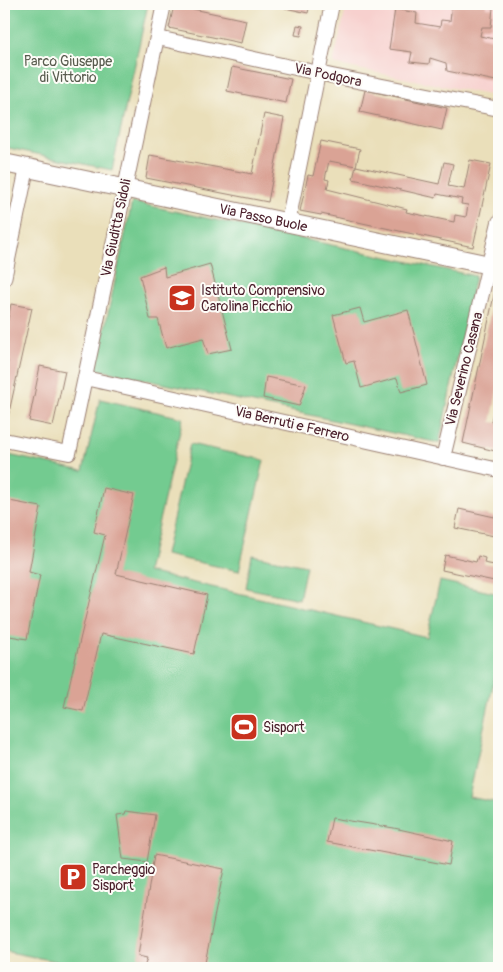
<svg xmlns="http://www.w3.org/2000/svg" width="503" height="972" font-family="Pangolin,sans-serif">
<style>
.built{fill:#f7d0ce}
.green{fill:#73cb90;stroke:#5e755e}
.building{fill:#daa395}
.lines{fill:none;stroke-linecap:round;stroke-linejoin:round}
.minor-casing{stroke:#9a7f72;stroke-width:16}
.tertiary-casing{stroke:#9a7f72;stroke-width:20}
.minor{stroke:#fff;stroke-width:14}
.tertiary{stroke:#fff;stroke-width:18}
.labels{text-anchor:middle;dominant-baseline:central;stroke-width:4;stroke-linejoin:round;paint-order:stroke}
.park-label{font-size:14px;fill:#585b4e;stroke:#fdfcf7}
.street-label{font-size:14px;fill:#4a1f2b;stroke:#fdfcf7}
.poi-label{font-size:14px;fill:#4a1f2b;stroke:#fdfcf7;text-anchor:start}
</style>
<rect width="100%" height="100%" fill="#fdfcf7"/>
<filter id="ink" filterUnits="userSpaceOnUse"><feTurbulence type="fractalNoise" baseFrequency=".02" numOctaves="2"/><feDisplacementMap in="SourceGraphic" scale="10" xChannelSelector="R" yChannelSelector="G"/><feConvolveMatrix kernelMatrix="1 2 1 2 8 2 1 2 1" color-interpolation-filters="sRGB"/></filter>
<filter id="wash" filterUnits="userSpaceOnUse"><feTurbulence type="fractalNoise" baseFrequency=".0096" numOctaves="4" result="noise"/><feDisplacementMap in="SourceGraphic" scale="20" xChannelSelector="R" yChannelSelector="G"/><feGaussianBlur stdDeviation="1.12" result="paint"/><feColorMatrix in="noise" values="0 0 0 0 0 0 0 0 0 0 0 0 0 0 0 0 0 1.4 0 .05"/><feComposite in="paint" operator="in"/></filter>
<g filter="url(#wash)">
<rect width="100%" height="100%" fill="#eadfba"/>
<path class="built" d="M347,4H499V97L333,64Z"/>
<path class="green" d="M4,4H148L112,170L4,147Z
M132,202L475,276L439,443L96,369Z
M100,399L183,418L147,572L427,637L440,581L499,594V657L469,797L499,803V968H91L4,951V454L83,471Z
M190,444L264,460L239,571L165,555Z
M252,555L306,566L299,599L246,588Z"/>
<g id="blocks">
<path class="building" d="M286,4H310L308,13L285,8Z
M452,4H486V7L493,8L491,27H482L480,36L499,40V67L496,81L447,71L446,63L430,58L429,64L410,62L412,52L389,49L395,9L417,13L416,23L440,27L441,20L450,21Z
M174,5L246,20L241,43L169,28Z
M297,25L303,26L301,36L295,35Z
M232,67L291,79L286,103L227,91Z
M365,90L447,108L442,130L360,112Z
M264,114L284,118L268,202L146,178L150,155L252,174Z
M321,141L360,149L356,166L329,161L325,179L329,180L327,189L407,209L406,212L454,222L455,215L466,217L468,205L461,204L462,199L437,194L436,198L353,179L356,166L439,184L444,162L453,164L448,186L464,189L470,160L491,164L473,247L321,214V215L300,211L308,175L313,176Z
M210,264L232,349L208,354L203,338L166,348L158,319H150L140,276L164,267L165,277Z
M498,276L499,382L491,422L499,423V452L463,443Z
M11,304L32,308L8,417L4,416V379L8,361L4,360V337Z
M360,308L364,322L408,310L427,385L401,392L397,378L361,388L354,361L346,363L333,315Z
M40,366L65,371L53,426L29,421Z
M266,377L306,385L299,406L263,398Z
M104,488L134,495L116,574L207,595L194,654L101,634L83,711L64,707L105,535L94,532Z
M4,500L41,507L29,572L40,575L27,639L4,635Z
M459,509L499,518V537L455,528Z
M445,555L476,562L478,556L485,558L484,563L499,566V582L442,570Z
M126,811L155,815L147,862L123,859L117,815L125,814Z
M332,818L394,828L453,841L449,865L327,842Z
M154,855L224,869L204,968H144L147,958L138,956Z"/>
</g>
</g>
<g filter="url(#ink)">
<use href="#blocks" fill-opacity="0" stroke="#9a7f72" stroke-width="1"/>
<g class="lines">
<defs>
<path id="minor" d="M158,38L332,76L499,109
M288,222L332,4
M4,279L27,168
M85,378L499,470
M4,440L69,453L164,4
M443,458L499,222"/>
<g id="tertiary">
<path id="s1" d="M4,163L499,267"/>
</g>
</defs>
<use href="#minor" class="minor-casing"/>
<use href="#tertiary" class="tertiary-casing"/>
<use href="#minor" class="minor"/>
<use href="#tertiary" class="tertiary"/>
</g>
</g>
<defs>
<symbol id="school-square" viewBox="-11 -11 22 22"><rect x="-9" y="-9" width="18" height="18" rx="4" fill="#c8321e" stroke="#fdfcf7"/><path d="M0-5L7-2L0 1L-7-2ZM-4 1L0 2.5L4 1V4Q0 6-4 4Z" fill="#fff"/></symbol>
<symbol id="stadium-square" viewBox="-11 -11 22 22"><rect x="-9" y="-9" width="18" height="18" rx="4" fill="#c8321e" stroke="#fdfcf7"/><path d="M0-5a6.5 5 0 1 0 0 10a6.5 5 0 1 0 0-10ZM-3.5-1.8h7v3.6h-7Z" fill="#fff"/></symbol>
<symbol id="parking-square" viewBox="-11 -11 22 22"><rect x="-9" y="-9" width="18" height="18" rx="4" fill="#c8321e" stroke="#fdfcf7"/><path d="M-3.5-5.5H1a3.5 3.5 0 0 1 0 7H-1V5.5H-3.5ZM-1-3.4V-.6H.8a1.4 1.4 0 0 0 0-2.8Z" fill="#fff"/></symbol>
</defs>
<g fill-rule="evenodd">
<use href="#school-square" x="166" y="282" width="32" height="32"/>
<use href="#stadium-square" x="228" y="711" width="32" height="32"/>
<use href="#parking-square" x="57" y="861" width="32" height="32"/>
</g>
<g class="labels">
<g class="park-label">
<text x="68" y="61">Parco Giuseppe<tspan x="68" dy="16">di Vittorio</tspan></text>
</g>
<g class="street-label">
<text transform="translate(328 75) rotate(12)">Via Podgora</text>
<text stroke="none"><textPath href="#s1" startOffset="265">Via Passo Buole</textPath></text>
<text transform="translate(116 228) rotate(-78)">Via Giuditta Sidoli</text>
<text transform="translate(464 369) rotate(-76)">Via Severino Casana</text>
<text transform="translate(292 424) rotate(13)">Via Berruti e Ferrero</text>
</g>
<g class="poi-label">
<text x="201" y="290">Istituto Comprensivo<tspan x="201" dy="16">Carolina Picchio</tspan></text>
<text x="263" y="727">Sisport</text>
<text x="92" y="869">Parcheggio<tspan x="92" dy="16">Sisport</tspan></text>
</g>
</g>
<rect width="503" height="972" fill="none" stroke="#fdfcf7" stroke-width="20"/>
</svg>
